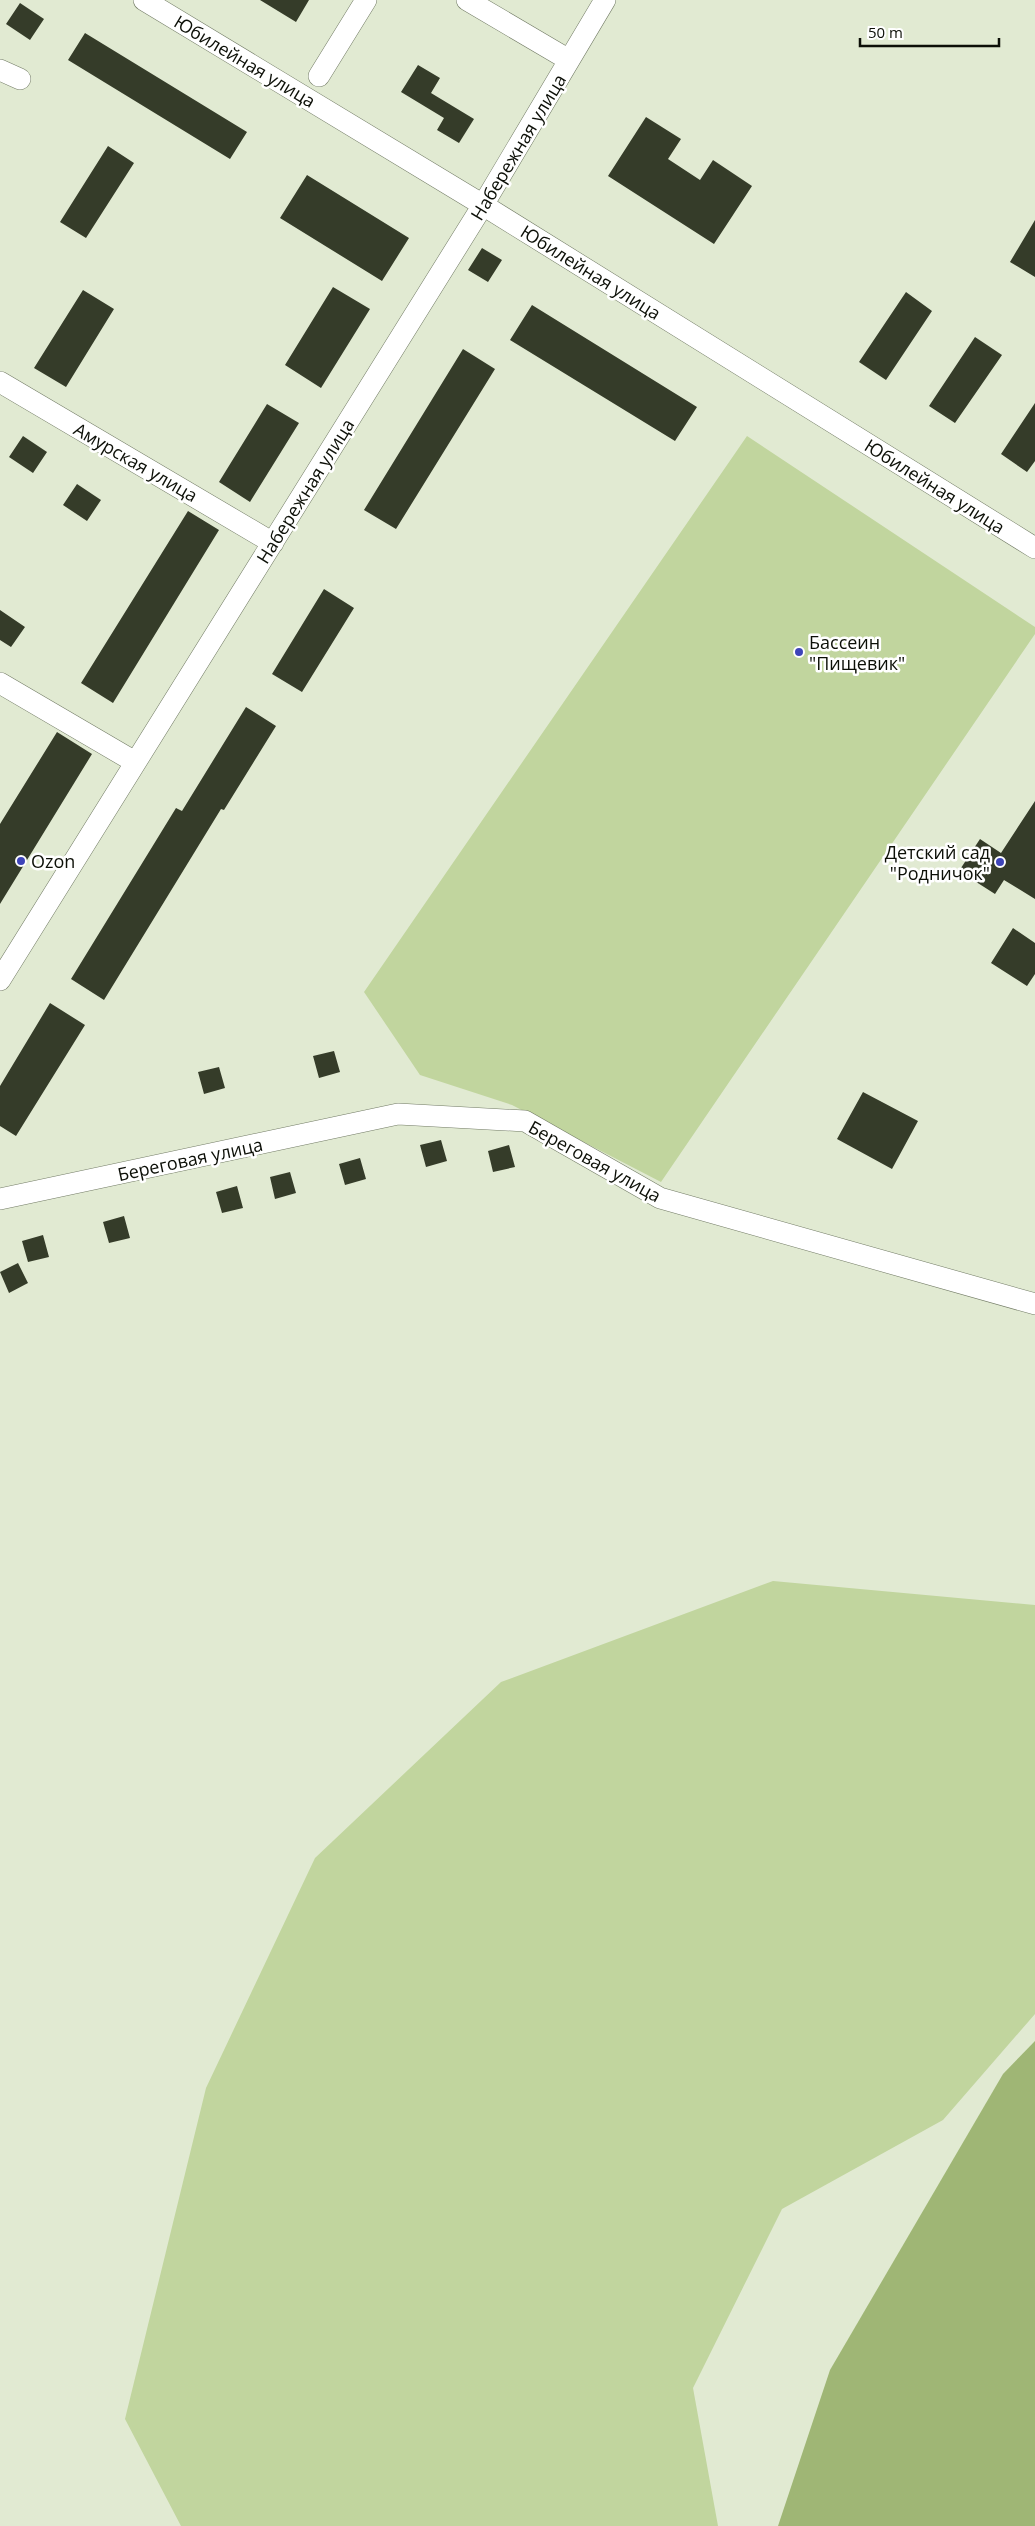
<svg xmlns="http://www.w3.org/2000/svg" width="1035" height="2526" font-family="'Open Sans',sans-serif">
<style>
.green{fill:#c1d59e}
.water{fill:#9fb675}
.building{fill:#353c29}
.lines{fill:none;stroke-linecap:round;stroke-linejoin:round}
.minor-casing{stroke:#727b65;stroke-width:22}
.minor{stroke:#fff;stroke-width:21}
.poi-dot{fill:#3e44b9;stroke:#fff;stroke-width:2}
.labels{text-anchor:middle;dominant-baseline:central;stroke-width:5;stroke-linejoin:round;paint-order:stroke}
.street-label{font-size:18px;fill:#0c0f07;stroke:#fff}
.poi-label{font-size:18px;fill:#0c0f07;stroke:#fff;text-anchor:start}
</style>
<rect width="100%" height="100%" fill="#e1ead2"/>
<path class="green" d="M747,436L1035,627V634L661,1182L512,1105L420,1075L364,992Z
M773,1581L1035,1605V2014L943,2120L782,2209L693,2388L718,2526H181L125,2419L206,2088L315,1858L501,1682Z"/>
<path class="water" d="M1035,2041V2526H778L830,2370L1003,2074Z"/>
<path class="building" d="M260,0H309L296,22Z
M20,3L44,19L30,40L6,24Z
M85,33L247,132L230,159L68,60Z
M418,65L440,78L431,93L474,119L459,143L437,130L444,118L401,92Z
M646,117L681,139L668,159L700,180L713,160L752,186L714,244L608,176Z
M108,146L134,163L86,238L60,222Z
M307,175L409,238L382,281L280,218Z
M1035,220V277L1010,262Z
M482,248L502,260L488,282L468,270Z
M333,287L370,309L321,388L285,365Z
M83,290L114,309L66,387L34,368Z
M906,292L932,311L886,380L859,362Z
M532,305L697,407L675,441L510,340Z
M975,337L1002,355L955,423L929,406Z
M463,349L495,369L396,529L364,510Z
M1035,403V461L1027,472L1001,454Z
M267,404L299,423L250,502L219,482Z
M23,436L47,452L33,473L9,457Z
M77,484L101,500L87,521L63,505Z
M188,511L219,530L113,703L81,683Z
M324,589L354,608L302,692L272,674Z
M0,610L25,627L11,647L0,640Z
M246,707L276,726L224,810L221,809L104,1000L71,979L176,808L182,811Z
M57,732L92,754L0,904V824Z
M1035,801V899L1004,880L995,894L959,871L980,839L1001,853Z
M1013,928L1035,943V974L1027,986L991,963Z
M50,1003L85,1025L16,1136L0,1126V1086Z
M334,1051L340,1072L319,1078L313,1056Z
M219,1067L225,1088L204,1094L198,1072Z
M863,1092L918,1121L892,1169L837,1139Z
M441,1140L447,1161L426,1167L420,1145Z
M509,1145L515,1167L493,1172L488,1151Z
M360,1158L366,1179L345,1185L339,1164Z
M290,1172L296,1193L275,1199L270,1177Z
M237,1186L243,1208L222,1213L216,1192Z
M124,1216L130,1238L109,1243L103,1222Z
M43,1235L49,1257L28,1262L22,1241Z
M18,1263L28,1283L9,1293L0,1272Z"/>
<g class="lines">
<defs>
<path id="minor" d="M144,0L483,205L1035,548
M467,0L569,60
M0,70L20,79
M319,76L366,0
M0,382L273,543
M0,683L135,762
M0,980L483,205L605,0
M0,1199L398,1114L525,1121L660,1198L1035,1304"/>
</defs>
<use href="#minor" class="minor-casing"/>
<use href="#minor" class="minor"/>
</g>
<g class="poi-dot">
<circle cx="799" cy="652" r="5"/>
<circle cx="21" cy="861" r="5"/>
<circle cx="1000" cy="862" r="5"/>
</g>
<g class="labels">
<g class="street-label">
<text transform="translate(245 61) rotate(31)">Юбилейная улица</text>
<text transform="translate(518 147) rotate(-59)">Набережная улица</text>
<text transform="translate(591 272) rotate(32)">Юбилейная улица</text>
<text transform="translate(136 462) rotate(30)">Амурская улица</text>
<text transform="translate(935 486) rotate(32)">Юбилейная улица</text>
<text transform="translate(305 491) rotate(-58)">Набережная улица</text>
<text transform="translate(190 1159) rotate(-12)">Береговая улица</text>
<text transform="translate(595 1161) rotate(29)">Береговая улица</text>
</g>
<g class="poi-label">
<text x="809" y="642">Бассеин<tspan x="809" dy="21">"Пищевик"</tspan></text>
<text x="990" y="852" text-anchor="end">Детский сад<tspan x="990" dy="21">"Родничок"</tspan></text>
<text x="31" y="861">Ozon</text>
</g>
</g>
<path d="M860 38v8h139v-8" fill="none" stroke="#0c0f07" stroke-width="2.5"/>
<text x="868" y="38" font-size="15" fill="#0c0f07" stroke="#ffffff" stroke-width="4" paint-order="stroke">50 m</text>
</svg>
